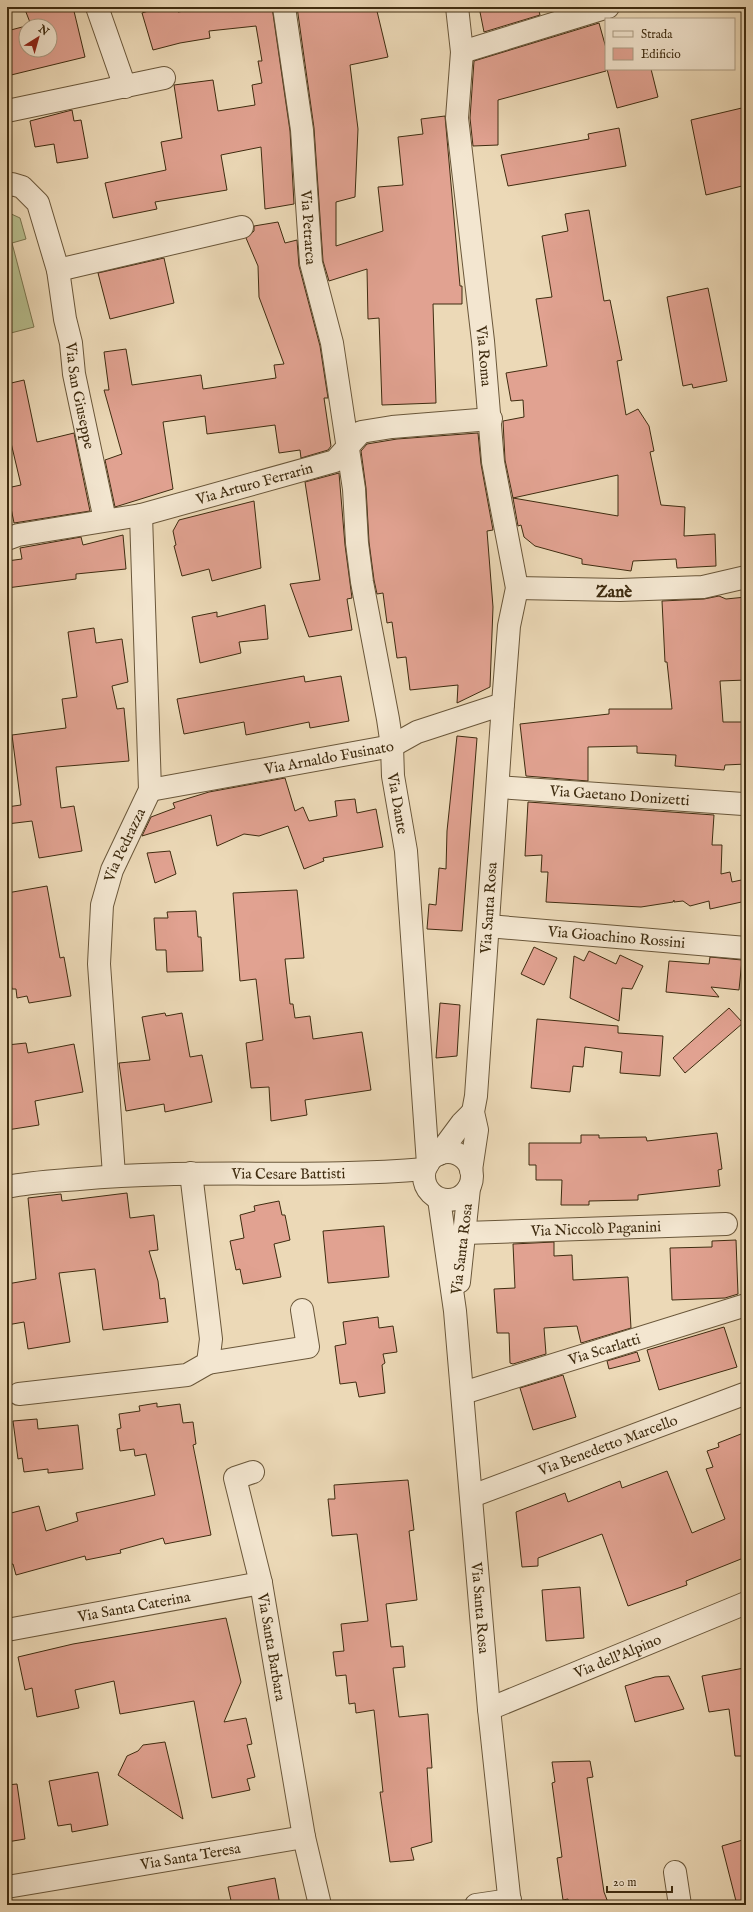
<svg xmlns="http://www.w3.org/2000/svg" width="753" height="1912" font-family="'IM FELL English',serif">
<style>
.green{fill:#b7bf8f;stroke:#7b7650}
.building{fill:#e1a291;stroke:#3f2c10}
.lines{fill:none;stroke-linecap:round;stroke-linejoin:round}
.minor-casing{stroke:#6a573a;stroke-width:24}
.tertiary-casing{stroke:#6a573a;stroke-width:24}
.minor{stroke:#f3e6d0;stroke-width:22}
.tertiary{stroke:#f3e6d0;stroke-width:22}
.labels{text-anchor:middle;dominant-baseline:central;stroke-width:4;stroke-linejoin:round;paint-order:stroke}
.street-label{font-size:15px;fill:#3f2c10;stroke:#f3e6d0}
.quarter-label{font-size:17px;font-weight:bold;fill:#3f2c10;stroke:#f3e6d0}
</style>
<rect width="100%" height="100%" fill="#ecd9b7"/>
<filter id="stains"><feTurbulence type="fractalNoise" baseFrequency=".005" numOctaves="4"/><feColorMatrix values="0 0 0 0 .2 0 0 0 0 .09 0 0 0 0 .02 0 0 0 .5 -.17"/></filter>
<radialGradient id="worn" r=".72"><stop offset=".6" stop-color="#630" stop-opacity="0"/><stop offset="1" stop-color="#630" stop-opacity=".3"/></radialGradient>
<path class="green" d="M7,212L20,218L26,239L12,243L34,327L7,334Z"/>
<path class="building" d="M24,7H73L85,57L11,75L7,58V31L26,26V50H50V26H27L31,25Z
M161,7H176L178,12L208,7H272L290,131L294,204L265,209L261,147L221,155L227,190L155,202L157,209L113,218L105,183L166,170L161,142L182,138L174,85L213,80L218,111L255,105L252,85L262,83L258,61H262L256,26L209,31L210,38L180,43L153,50L142,13Z
M297,7H376L388,57L350,65L358,129L355,197L336,202V246L383,231L378,187L403,185L398,137L423,134L421,119L445,116L460,286H462V304H433L436,403L382,405L379,318L368,319L367,269L329,281L323,261L314,128Z
M479,7H538L540,15L484,32Z
M599,23L606,48V71L498,100V145L473,146L470,118L474,61Z
M607,69H651L658,97L617,108Z
M746,107V185L706,195L691,120Z
M72,110L74,121L81,120L88,158L57,163L54,144L35,147L30,121Z
M619,128L626,166L508,186L501,155L589,139L588,134Z
M589,210L604,301L610,300L622,360L617,361L626,415L638,409L649,426L654,451L650,452L661,505L685,507L684,536L715,534L716,566L677,568L676,559L633,561L631,571L582,564V559L535,546L524,537L521,525L518,526L513,498L618,516V475L513,498L505,460L503,421L524,417L523,400L511,401L506,373L547,366L536,299L552,297L542,236L568,231L565,214Z
M278,222L285,243L297,240L299,266L320,346L328,398H324L331,446L328,450L301,458L300,450L279,453L275,425L207,434L205,416L163,422L173,489L115,507L105,460L122,454L104,390H109L104,352L126,349L132,385L201,375L203,389L276,378L274,365L284,364L259,297L258,266L246,238L254,231V226Z
M164,258L174,303L110,319L98,273Z
M708,288L727,381L693,388L692,384L683,386L667,297Z
M24,380L37,442L74,433L90,511L14,523L7,488L21,485L7,426V384Z
M478,433L481,464L493,530L487,531L493,607L490,687L457,703L458,685L410,690L406,657L397,658L392,622L387,623L383,593L377,594L374,580L369,542L366,488L361,451L367,444L397,439Z
M339,473L345,545L352,598L347,599L352,630L309,637L290,584L320,580L305,482Z
M254,501L261,568L212,581L209,569L182,576L174,546L176,545L173,531L179,520Z
M123,535L126,569L76,574V579L7,588V561L22,559L20,548L81,537L83,545Z
M719,596L726,599L746,597V680L720,681L723,722H746V764L725,765L724,770L675,766L676,755L637,753V746L588,747V781L526,776L520,724L609,714V709H672L667,662H665L662,601L704,599Z
M265,605L268,639L239,642L241,653L200,663L192,617L217,612V617Z
M94,628L96,643L122,639L128,682L112,686L117,709L124,708L129,761L56,767L61,808L74,806L82,851L39,858L32,821L7,824V807L21,805L12,735L66,728L62,699L77,697L68,632Z
M304,676L305,682L341,676L349,721L310,728L309,722L246,735L244,722L184,734L177,699Z
M457,736L477,738L462,931L427,929L429,904L436,905L439,868L446,869L447,831Z
M285,778L295,811L303,807L309,821L337,816L335,801L355,799L357,813L376,809L383,847L323,858L324,861L304,869L288,826L259,836L244,834L217,846L211,815L142,836L151,817L175,808L173,803L209,792Z
M528,802L714,815L712,845H722L721,874L730,872L732,882L746,879V901L710,909L709,901L690,906L683,901L674,902V900L673,902L641,907L546,902L548,872H541L542,855L525,856Z
M170,851L176,874L155,883L147,853Z
M47,886L60,958L64,957L71,996L29,1003L27,996L17,998L16,989H12L7,960V893Z
M297,890L304,958L285,959L290,1004H293L295,1018L310,1016L313,1039L362,1032L371,1090L305,1100L307,1115L271,1121L269,1087L251,1088L246,1043L263,1040L256,979L240,981L233,893Z
M196,911L198,937H201L203,971L167,972L166,950H156L154,918H168L167,912Z
M534,947L557,958L544,985L521,974Z
M589,951L616,964L620,955L643,966L632,989L622,988L619,1021L570,998L574,956L584,961Z
M710,957L742,960L739,990L711,987L719,997L666,992L669,961L709,964Z
M440,1003L460,1005L457,1056L436,1058Z
M729,1008L743,1023L685,1073L673,1058Z
M165,1013L166,1016L182,1013L190,1057L202,1055L212,1102L165,1112L164,1104L126,1111L119,1063L150,1060L142,1017Z
M537,1019L618,1026V1033L663,1036L660,1076L620,1073L622,1052L585,1047L583,1067L573,1066L570,1092L531,1088Z
M26,1043L28,1053L74,1044L83,1092L35,1101L39,1125L7,1130V1045Z
M717,1133L722,1169L718,1170L720,1186L638,1195V1200L589,1201V1205H561L562,1180H536V1165H529V1143H581V1135H599V1138L646,1137L647,1141Z
M127,1193L130,1218L154,1215L158,1250L149,1251L158,1281L160,1299L165,1298L168,1322L103,1330L95,1269L59,1273L70,1342L28,1349L24,1322L7,1325V1284L36,1279L28,1198L61,1194L62,1201Z
M279,1201L282,1215H285L290,1240L274,1244L281,1277L243,1284L240,1269L236,1270L230,1241L244,1238L240,1215L255,1211L254,1206Z
M384,1226L389,1277L328,1283L323,1231Z
M736,1240L738,1294L725,1298L672,1300L670,1248L712,1247V1241Z
M554,1242V1256L572,1255L573,1280L628,1277L631,1328L581,1343L577,1326L544,1328L546,1354L513,1364L510,1363L509,1333H497L494,1289L515,1288L513,1244Z
M378,1317L379,1328L393,1326L397,1352L383,1354L385,1363L382,1365L385,1393L359,1397L356,1382L340,1384L335,1346L346,1344L343,1322Z
M724,1327L737,1367L659,1390L647,1350Z
M637,1352L640,1361L609,1369L607,1361Z
M563,1375L576,1417L533,1430L520,1388Z
M157,1403V1407L180,1404L183,1423L193,1422L196,1444L193,1445L211,1535L165,1544L163,1538L120,1550L121,1553L86,1560L85,1556L16,1575L13,1564L7,1565V1514L39,1506L46,1531L78,1521L76,1513L155,1495L146,1454L135,1456L134,1449L120,1451L117,1429L121,1428L119,1414L140,1411L139,1406Z
M37,1419L38,1429L78,1425L83,1469L48,1473V1469L24,1472L22,1458L18,1459L13,1421Z
M746,1432V1557L686,1581L687,1585L628,1606L602,1534L538,1558V1566L522,1567L516,1512L565,1493L568,1502L620,1481L622,1488L667,1471L692,1533L725,1519L706,1469L713,1467L707,1451L719,1447L718,1443Z
M408,1480L414,1530L409,1531L417,1600L386,1604L391,1647L403,1646L405,1667L393,1668L399,1717L428,1714L432,1768H427L432,1842L411,1848L414,1860L390,1862L380,1792H383L374,1710L356,1713L355,1703L349,1704L346,1675L336,1676L333,1652L344,1651L341,1624L368,1621L357,1534L332,1536L328,1499H335L334,1485Z
M580,1587L584,1638L546,1641L542,1590Z
M226,1618L241,1682L224,1722L246,1718L252,1744L247,1745L255,1777L247,1779L250,1790L212,1798L194,1701L120,1714L114,1681L75,1690L79,1708L37,1717L32,1688L25,1690L18,1657L73,1644Z
M744,1668L746,1678V1756H735L729,1709L709,1712L702,1676Z
M669,1676L684,1709L635,1722L625,1686L655,1677Z
M165,1742L179,1801L183,1819L118,1775L127,1756L138,1751L143,1745Z
M590,1761L593,1777L587,1778L604,1892L609,1905H569L568,1899L563,1900L557,1858L562,1857L552,1783L555,1782L552,1762Z
M98,1772L108,1825L72,1832L71,1824L58,1826L49,1781Z
M17,1784L25,1839L7,1842V1785Z
M746,1839V1905H737L722,1846Z
M275,1878L280,1905H232L228,1887Z"/>
<g class="lines">
<defs>
<g id="minor">
<path d="M97,7L125,87"/>
<path id="s1" d="M284,7L302,130L311,263L332,343L354,489L357,543L362,582L388,719L392,746L393,776L406,851L428,1164"/>
<path id="s2" d="M457,7L462,52L457,118L483,341L493,462L517,588L509,626L503,704L476,1096L473,1112L477,1130L471,1170"/>
<path d="M462,52L608,7"/>
<path d="M7,111L164,78"/>
<path id="s3" d="M7,186L12,184L22,187L38,203L58,270L65,319L71,343L74,374L105,520"/>
<path d="M58,270L242,227"/>
<path id="s4" d="M7,539L18,535L141,515L335,461L361,432L392,427L491,419"/>
<path d="M517,588L620,590L703,587L746,577"/>
<path id="s5" d="M498,787L743,804"/>
<path id="s6" d="M150,790L392,746L417,732L503,704"/>
<path id="s7" d="M488,926L746,948"/>
<path d="M439,1154L462,1123L473,1112"/>
<path id="s8" d="M114,1175L99,964L102,905L112,870L150,790L141,515"/>
<path id="s9" d="M465,1233L726,1224"/>
<path d="M208,1363L308,1347L302,1310"/>
<path id="s10" d="M463,1393L746,1305"/>
<path d="M19,1394L187,1375L208,1363L211,1339L191,1173"/>
<path id="s11" d="M253,1472L235,1478L261,1583L304,1837L320,1905"/>
<path id="s12" d="M472,1496L744,1394"/>
<path id="s13" d="M7,1630L261,1583"/>
<path id="s14" d="M489,1709L746,1603"/>
<path d="M675,1872L680,1905"/>
<path id="s15" d="M7,1887L304,1837"/>
<path d="M476,1905L510,1900"/>
</g>
<g id="tertiary">
<circle cx="448" cy="1176" r="24"/>
<path id="s16" d="M7,1187C31,1182 55,1181 79,1179C194,1168 310,1179 425,1169"/>
<path id="s17" d="M439,1199L455,1311L489,1709L510,1905"/>
<path d="M459,1282L469,1188"/>
</g>
</defs>
<use href="#minor" class="minor-casing"/>
<use href="#tertiary" class="tertiary-casing"/>
<use href="#minor" class="minor"/>
<use href="#tertiary" class="tertiary"/>
</g>
<g class="labels">
<g class="street-label">
<text stroke="none"><textPath href="#s1" startOffset="222">Via Petrarca</textPath></text>
<text stroke="none"><textPath href="#s2" startOffset="351">Via Roma</textPath></text>
<text stroke="none"><textPath href="#s3" startOffset="236">Via San Giuseppe</textPath></text>
<text stroke="none"><textPath href="#s4" startOffset="254">Via Arturo Ferrarin</textPath></text>
<text stroke="none"><textPath href="#s6" startOffset="182">Via Arnaldo Fusinato</textPath></text>
<text stroke="none"><textPath href="#s5" startOffset="122">Via Gaetano Donizetti</textPath></text>
<text stroke="none"><textPath href="#s1" startOffset="806">Via Dante</textPath></text>
<text stroke="none"><textPath href="#s8" startOffset="335">Via Pedrazza</textPath></text>
<text transform="translate(489 908) rotate(-86)">Via Santa Rosa</text>
<text stroke="none"><textPath href="#s7" startOffset="129">Via Gioachino Rossini</textPath></text>
<text stroke="none"><textPath href="#s16" startOffset="282">Via Cesare Battisti</textPath></text>
<text stroke="none"><textPath href="#s9" startOffset="131">Via Niccolò Paganini</textPath></text>
<text transform="translate(462 1249) rotate(-83)">Via Santa Rosa</text>
<text stroke="none"><textPath href="#s10" startOffset="148">Via Scarlatti</textPath></text>
<text stroke="none"><textPath href="#s12" startOffset="145">Via Benedetto Marcello</textPath></text>
<text stroke="none"><textPath href="#s13" startOffset="129">Via Santa Caterina</textPath></text>
<text stroke="none"><textPath href="#s17" startOffset="411">Via Santa Rosa</textPath></text>
<text stroke="none"><textPath href="#s11" startOffset="192">Via Santa Barbara</textPath></text>
<text stroke="none"><textPath href="#s14" startOffset="139">Via dell'Alpino</textPath></text>
<text stroke="none"><textPath href="#s15" startOffset="186">Via Santa Teresa</textPath></text>
</g>
<g class="quarter-label">
<text x="614" y="592">Zanè</text>
</g>
</g>
<rect width="753" height="1912" fill="none" stroke="#ecd9b7" stroke-width="24"/>
<rect x="8" y="8" width="737" height="1896" fill="none" stroke="#3f2c10" stroke-width="2"/>
<rect x="12" y="12" width="729" height="1888" fill="none" stroke="#3f2c10"/>
<rect x="605" y="18" width="130" height="52" fill="#f3e6d0" stroke="#ab9c83"/>
<rect x="613" y="31" width="20" height="6" fill="#f3e6d0" stroke="#ab9c83"/>
<text x="641" y="38" font-size="12" fill="#3f2c10">Strada</text>
<rect x="613" y="48" width="20" height="12" fill="#e1a291" stroke="#ab9c83"/>
<text x="641" y="58" font-size="12" fill="#3f2c10">Edificio</text>
<g transform="translate(38 38) rotate(37)"><circle r="19" fill="#f3e6d0" stroke="#ab9c83"/>
<path d="M0-3L7 15L0 10L-7 15Z" fill="#8f2418"/>
<text y="-6" font-size="11" font-weight="bold" text-anchor="middle" fill="#3f2c10">N</text>
</g>
<path d="M607 1886v6h65v-6" fill="none" stroke="#3f2c10" stroke-width="2"/>
<text x="613" y="1886" font-size="12" fill="#3f2c10" stroke="#f3e6d0" stroke-width="3" paint-order="stroke">20 m</text>
<rect width="100%" height="100%" filter="url(#stains)"/>
<rect width="100%" height="100%" fill="url(#worn)"/>
</svg>
